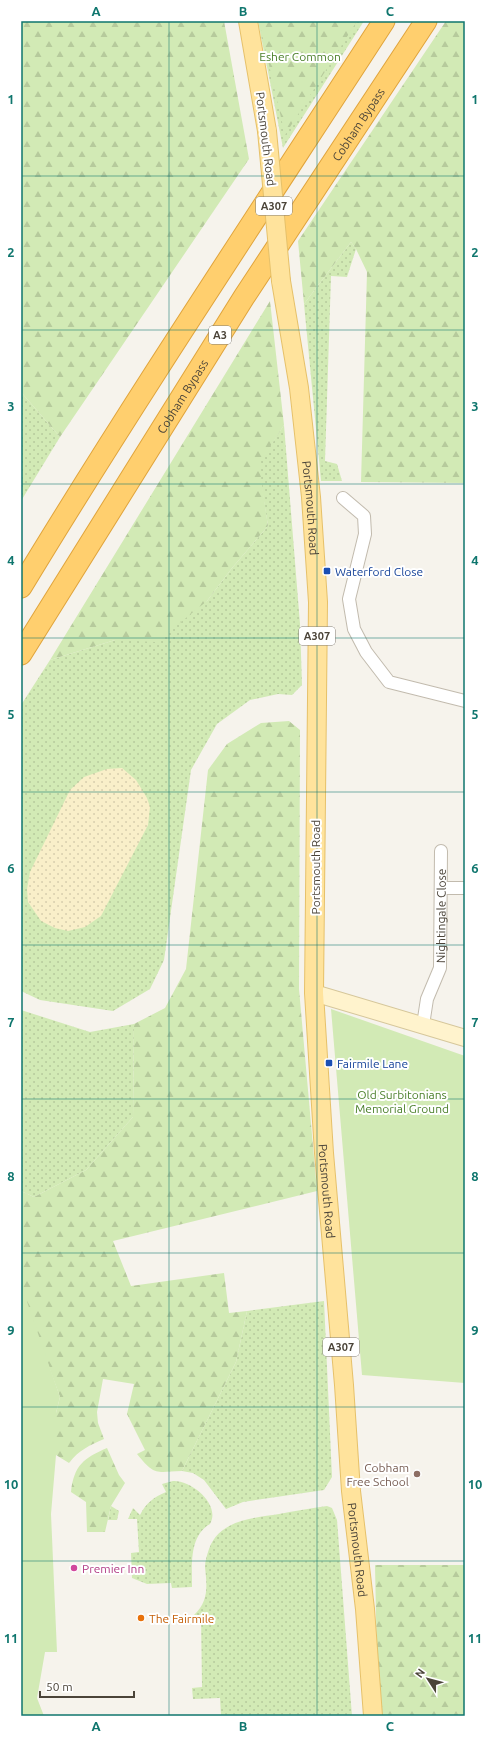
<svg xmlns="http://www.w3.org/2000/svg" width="486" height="1737" font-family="Ubuntu,sans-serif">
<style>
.grass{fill:url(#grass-dots)}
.forest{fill:url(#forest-firs)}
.sand{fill:url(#sand-dots)}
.park{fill:#d2eab5}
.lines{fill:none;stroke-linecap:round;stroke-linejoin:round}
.street-casing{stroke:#c2bbae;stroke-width:14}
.secondary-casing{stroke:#d6c79b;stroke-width:18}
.primary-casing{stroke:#e6c16a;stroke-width:20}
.highway-casing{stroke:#e0a43c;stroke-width:23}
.street{stroke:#fff;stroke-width:12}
.secondary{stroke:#fff3cd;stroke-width:16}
.primary{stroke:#ffe39c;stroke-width:18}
.highway{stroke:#ffcf6e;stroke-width:21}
.primary-bridge-casing{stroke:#e6c16a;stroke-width:20;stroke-linecap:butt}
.primary-bridge{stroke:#ffe39c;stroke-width:18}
.grid{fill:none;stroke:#0f766e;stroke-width:1;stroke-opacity:0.55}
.transit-dot{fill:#1a4fb4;stroke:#fff;stroke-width:1.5}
.education-dot{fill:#8d6e63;stroke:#fff;stroke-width:1.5}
.hotel-dot{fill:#d1479c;stroke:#fff;stroke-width:1.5}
.food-dot{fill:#e8710a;stroke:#fff;stroke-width:1.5}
.labels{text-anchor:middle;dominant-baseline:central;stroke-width:4;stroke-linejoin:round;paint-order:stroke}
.shield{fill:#fff;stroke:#817c74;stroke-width:1}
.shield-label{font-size:11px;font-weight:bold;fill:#4b4439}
.park-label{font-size:12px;fill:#4a7f2a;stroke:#fff}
.street-label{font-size:12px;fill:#4b4439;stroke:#fff}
.transit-label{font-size:12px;fill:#164399;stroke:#fff;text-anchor:start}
.education-label{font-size:12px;fill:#785e54;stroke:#fff;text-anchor:end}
.hotel-label{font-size:12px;fill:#b23c85;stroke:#fff;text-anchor:start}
.food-label{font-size:12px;fill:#c56008;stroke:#fff;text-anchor:start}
.neatline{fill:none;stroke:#0f766e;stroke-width:1.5}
.grid-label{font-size:13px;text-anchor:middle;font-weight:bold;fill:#0f766e}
</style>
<defs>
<pattern id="grass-dots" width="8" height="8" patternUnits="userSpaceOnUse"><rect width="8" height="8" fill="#d2eab5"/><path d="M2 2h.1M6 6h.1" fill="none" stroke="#b6ca9c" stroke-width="1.8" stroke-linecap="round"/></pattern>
<pattern id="forest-firs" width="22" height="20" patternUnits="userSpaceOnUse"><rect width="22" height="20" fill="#d2eab5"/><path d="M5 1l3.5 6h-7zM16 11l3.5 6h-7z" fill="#b6ca9c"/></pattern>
<pattern id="sand-dots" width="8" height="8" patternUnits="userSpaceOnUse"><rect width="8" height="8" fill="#f9efc9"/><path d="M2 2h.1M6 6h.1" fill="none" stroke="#d7cead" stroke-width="1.8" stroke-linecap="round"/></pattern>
</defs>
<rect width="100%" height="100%" fill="#f6f3ec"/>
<path class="grass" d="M258,21H364L283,148Z
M351,242L356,249L347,277L331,276L325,461L337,464L342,481H321L304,304Z
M21,392L60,437L21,501Z
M284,425L300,624L302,685L292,695L278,694L250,700L217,724L191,770L164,960L150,989L113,1011L40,1000L21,991V705L50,660L115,640L207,601L232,568L268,526L258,464Z
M21,1010L90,1032L134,1024L133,1117L86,1170L34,1197L21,1191Z
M324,1301L332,1477L324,1490L243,1502L226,1509L204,1480L193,1473L182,1471L236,1362L247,1311Z
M173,1481C192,1480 221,1505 210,1524C189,1536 192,1565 192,1587L172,1588L171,1583L147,1584L132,1578L131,1553L139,1552L137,1519H128L133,1508L140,1515C146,1503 154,1497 166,1492L162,1484Z
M111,1506L119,1511L117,1520H108Z
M327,1506L332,1508L337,1520L352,1716H221L220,1698L193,1699L192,1688L202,1687L201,1615H194C209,1601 207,1586 205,1567C205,1561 207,1555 209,1549C219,1520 253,1518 279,1514C295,1511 311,1508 327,1506Z"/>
<path class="forest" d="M21,21H224L249,159L60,437L21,392Z
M259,21H357L285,135Z
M446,21H465V483L361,482L367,272L356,249L351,242L304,304L298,241Z
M270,301L284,425L259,464L268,526L232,568L207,601L156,642L115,640L50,660Z
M289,721L300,730L299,989L317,1191L113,1241L131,1286L224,1273L229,1313L247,1311L236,1362L182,1471C155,1472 155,1476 137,1454L145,1450L127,1414L134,1384L103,1379L97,1412L98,1423L104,1439C90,1445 79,1450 69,1463L56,1455V1413L60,1397L21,1290V1191L34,1197L86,1170L133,1117L134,1024L165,1008L186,969L208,770L227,744L261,723Z
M107,1448L119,1475L125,1483L111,1506L105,1532H87L86,1502L71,1492C74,1465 84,1458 107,1448Z
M375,1565H464L465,1716H378Z"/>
<path class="sand" d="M122,768L136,780L147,798L150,807L148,825L101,916L85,927L68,931L55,928L41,921L28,902L27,889L30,872L70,790L84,777L107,769Z"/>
<path class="park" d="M331,1009L465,1056V1383L362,1375Z
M21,1290H23L60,1397L56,1413V1455L51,1514L57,1652H45L37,1698L44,1716H21Z"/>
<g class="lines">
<defs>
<g id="street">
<path d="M343,498L364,516L365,534L349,599L354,629L366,652L389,682L465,701"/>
<path d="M442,888H465"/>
<path id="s1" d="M423,1025L427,999L440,968L441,851"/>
</g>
<path id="secondary" d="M314,993L465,1038"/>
<g id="primary">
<path d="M248,21L267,131"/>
<path id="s2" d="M281,281L299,388L311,497L318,602L314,993L324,1153L344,1385L351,1491L365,1609L373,1716"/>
</g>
<g id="highway">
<path d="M21,587C137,396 262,209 384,21"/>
<path id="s3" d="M21,654L244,297L426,21"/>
</g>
</defs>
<use href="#street" class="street-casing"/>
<use href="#secondary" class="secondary-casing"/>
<use href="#primary" class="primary-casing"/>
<use href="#highway" class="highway-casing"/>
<use href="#street" class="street"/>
<use href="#secondary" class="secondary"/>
<use href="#primary" class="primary"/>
<use href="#highway" class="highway"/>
<defs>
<path id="primary-bridge" d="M267,131L281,281"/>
</defs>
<use href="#primary-bridge" class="primary-bridge-casing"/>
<use href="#primary-bridge" class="primary-bridge"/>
</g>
<path class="grid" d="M169,21V1716M317,21V1716M21,176H465M21,330H465M21,484H465M21,638H465M21,792H465M21,945H465M21,1099H465M21,1253H465M21,1407H465M21,1561H465"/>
<g class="transit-dot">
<rect x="323" y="567" width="8" height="8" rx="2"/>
<rect x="325" y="1059" width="8" height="8" rx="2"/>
</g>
<circle class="education-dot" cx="417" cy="1474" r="4"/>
<circle class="hotel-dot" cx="74" cy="1568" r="4"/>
<circle class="food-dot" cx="141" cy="1618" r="4"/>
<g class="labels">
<g class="shield">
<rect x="256" y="197" width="36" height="18" rx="3"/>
<rect x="209" y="326" width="22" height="18" rx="3"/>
<rect x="299" y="627" width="36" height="18" rx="3"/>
<rect x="323" y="1338" width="36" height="18" rx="3"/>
</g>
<g class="shield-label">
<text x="274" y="206">A307</text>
<text x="220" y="335">A3</text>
<text x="317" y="636">A307</text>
<text x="341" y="1347">A307</text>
</g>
<g class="park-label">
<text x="300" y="56">Esher Common</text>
<text x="402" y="1094">Old Surbitonians<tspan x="402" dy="14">Memorial Ground</tspan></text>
</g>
<g class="street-label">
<text stroke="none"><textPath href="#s3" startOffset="628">Cobham Bypass</textPath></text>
<text transform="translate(266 139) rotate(83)">Portsmouth Road</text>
<text stroke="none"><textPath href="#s3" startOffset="304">Cobham Bypass</textPath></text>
<text stroke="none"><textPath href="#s2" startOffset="229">Portsmouth Road</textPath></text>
<text transform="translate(315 867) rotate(-90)">Portsmouth Road</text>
<text stroke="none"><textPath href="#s1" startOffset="112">Nightingale Close</textPath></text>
<text stroke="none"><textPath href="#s2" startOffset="913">Portsmouth Road</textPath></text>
<text stroke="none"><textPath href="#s2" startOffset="1273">Portsmouth Road</textPath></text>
</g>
<g class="transit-label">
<text x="335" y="571">Waterford Close</text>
<text x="337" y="1063">Fairmile Lane</text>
</g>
<g class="education-label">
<text x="409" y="1467">Cobham<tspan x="409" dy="14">Free School</tspan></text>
</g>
<g class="hotel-label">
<text x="82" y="1568">Premier Inn</text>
</g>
<g class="food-label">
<text x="149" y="1618">The Fairmile</text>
</g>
</g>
<rect width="486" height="1737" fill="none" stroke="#ffffff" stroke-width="44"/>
<g transform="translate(428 1679) rotate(306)" stroke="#ffffff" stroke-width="3" paint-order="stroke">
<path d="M0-3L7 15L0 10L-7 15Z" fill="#4b4439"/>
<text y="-6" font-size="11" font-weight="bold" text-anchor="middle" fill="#4b4439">N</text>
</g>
<path d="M40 1691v6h94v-6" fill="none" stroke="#4b4439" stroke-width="2"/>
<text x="46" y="1691" font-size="12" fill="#4b4439" stroke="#ffffff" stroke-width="3" paint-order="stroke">50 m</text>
<rect x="22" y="22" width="442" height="1693" class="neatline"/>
<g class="grid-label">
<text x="96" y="16">A</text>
<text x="243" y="16">B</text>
<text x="390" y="16">C</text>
<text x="11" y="104">1</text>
<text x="475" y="104">1</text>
<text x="11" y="257">2</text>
<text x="475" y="257">2</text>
<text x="11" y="411">3</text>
<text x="475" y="411">3</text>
<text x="11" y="565">4</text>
<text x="475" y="565">4</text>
<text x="11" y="719">5</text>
<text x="475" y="719">5</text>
<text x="11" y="873">6</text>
<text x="475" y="873">6</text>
<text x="11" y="1027">7</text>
<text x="475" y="1027">7</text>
<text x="11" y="1181">8</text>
<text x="475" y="1181">8</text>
<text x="11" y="1335">9</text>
<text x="475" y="1335">9</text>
<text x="11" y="1489">10</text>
<text x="475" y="1489">10</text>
<text x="11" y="1643">11</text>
<text x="475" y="1643">11</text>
<text x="96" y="1731">A</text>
<text x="243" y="1731">B</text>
<text x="390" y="1731">C</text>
</g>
</svg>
